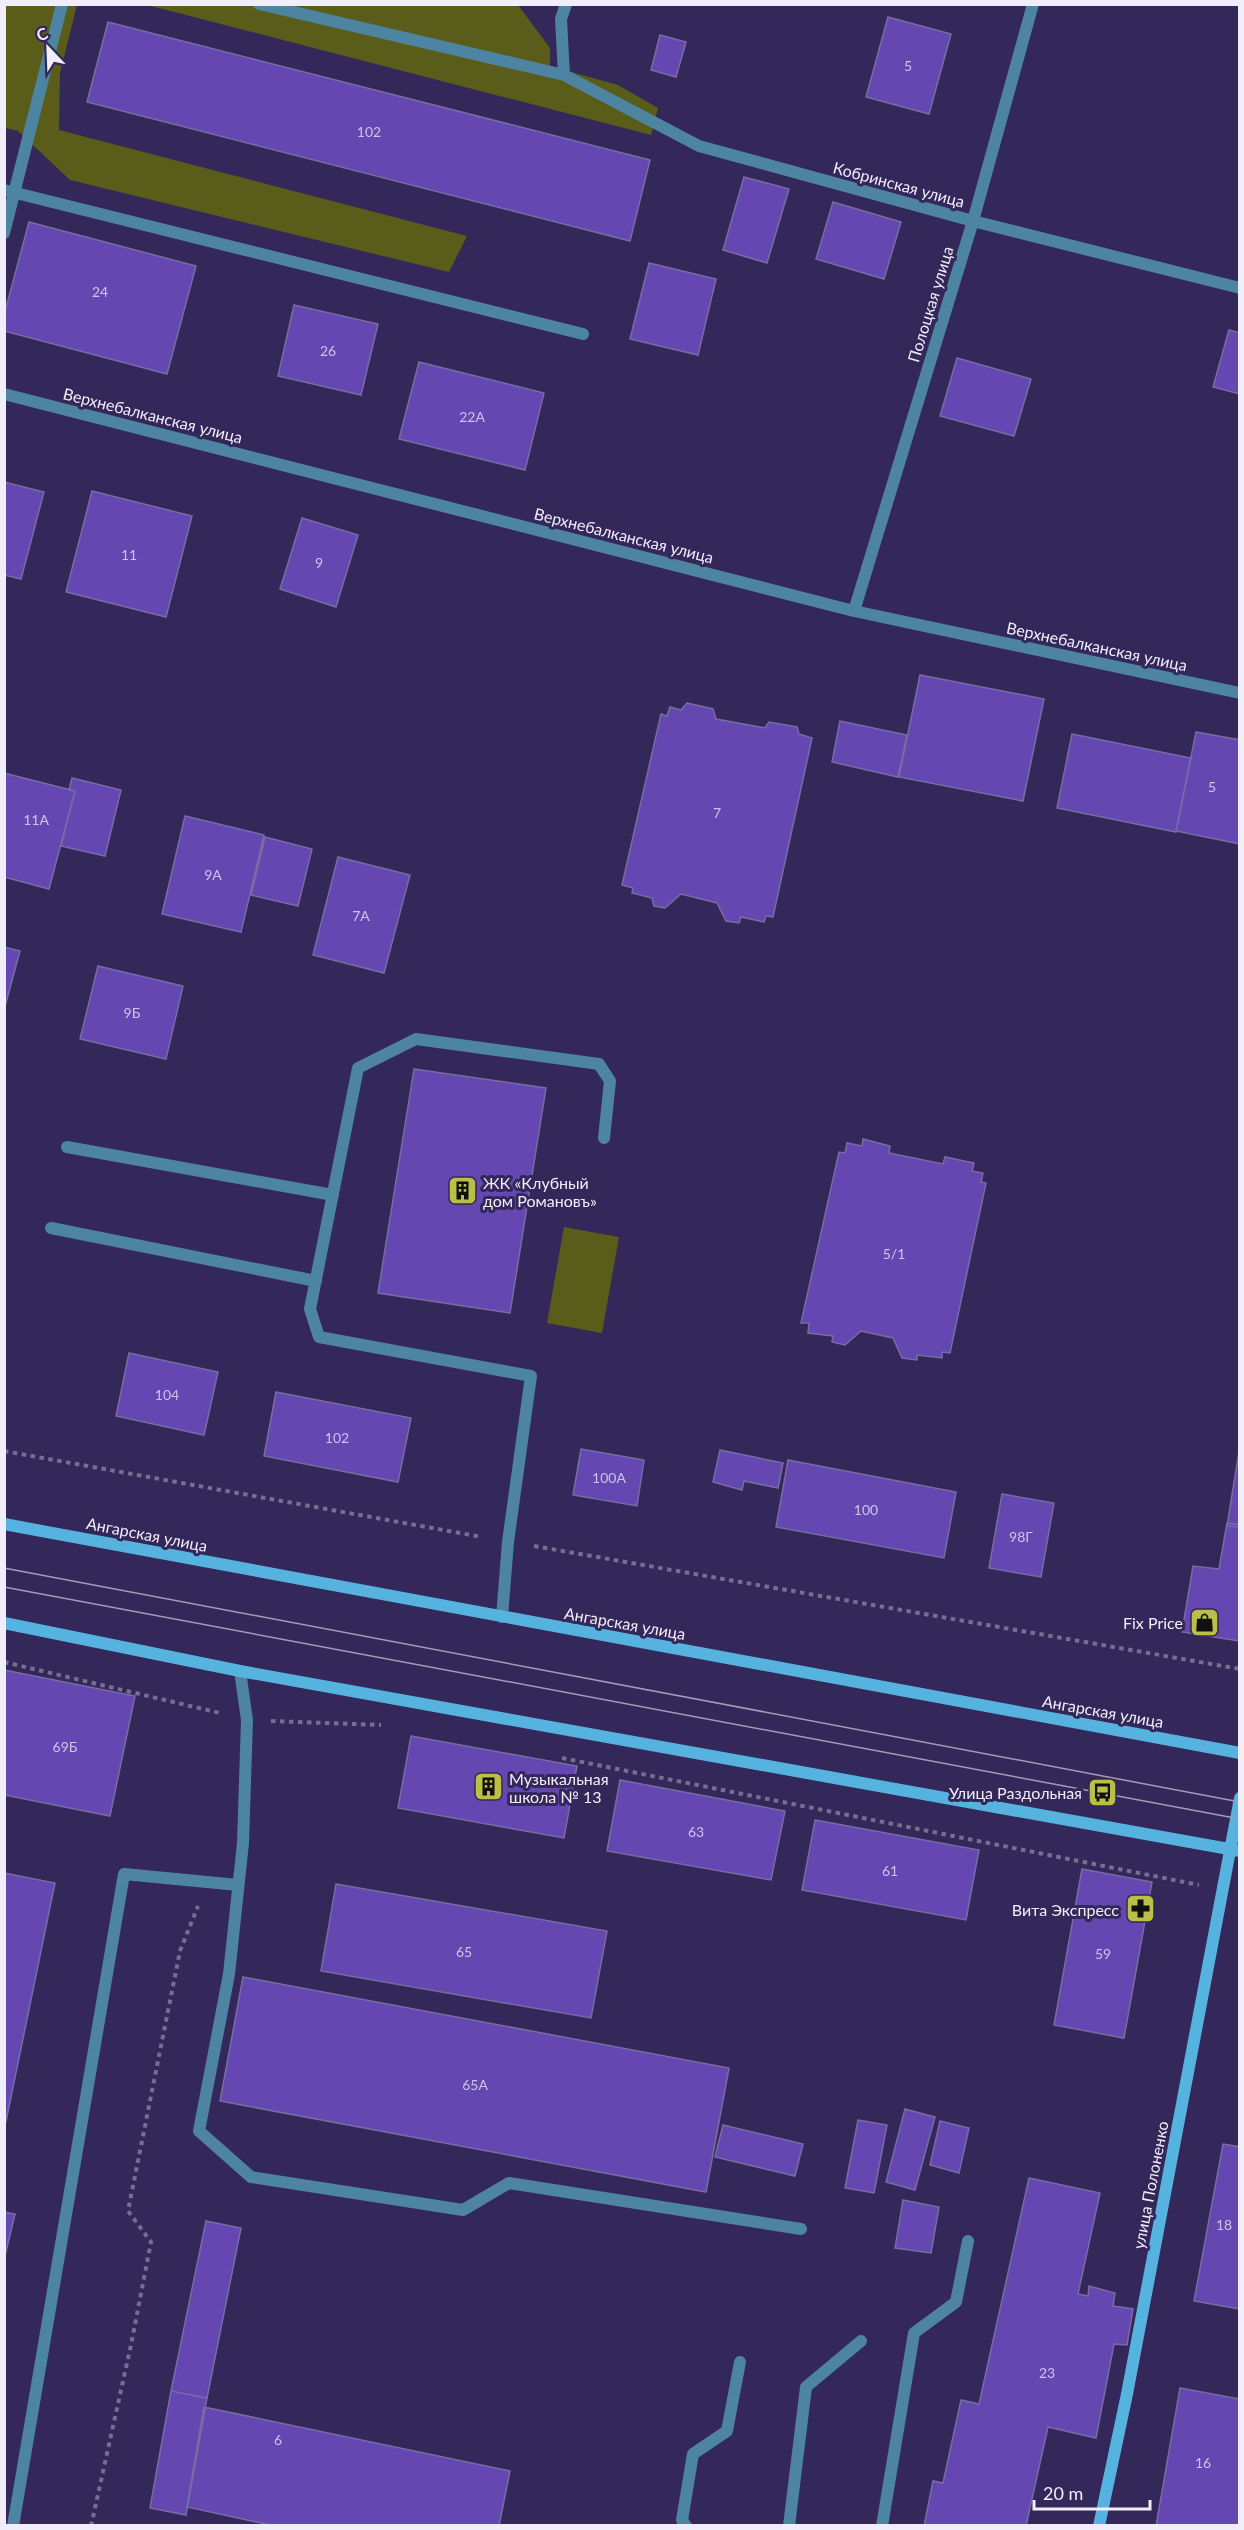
<svg xmlns="http://www.w3.org/2000/svg" width="1244" height="2530" font-family="Lato,sans-serif">
<style>
.green{fill:#595d19}
.building{fill:#6447b0;stroke:#776da5;stroke-width:1.5}
.lines{fill:none;stroke-linecap:round;stroke-linejoin:round}
.path{stroke:#776e93;stroke-width:4;stroke-dasharray:4.5 4.5;stroke-linecap:butt}
.service{stroke:#4d84a1;stroke-width:12}
.minor{stroke:#4d84a1;stroke-width:12}
.secondary{stroke:#56b3e0;stroke-width:12}
.tram{stroke:#a39cb8;stroke-width:1.5}
.labels{text-anchor:middle;dominant-baseline:central;stroke-width:6;stroke-linejoin:round;paint-order:stroke}
.number-label{font-size:14px;fill:#cdc4e8}
.street-label{font-size:16px;fill:#f0eefb;stroke:#342759}
.poi-label{font-size:16px;fill:#f0eefb;stroke:#342759;text-anchor:end}
</style>
<rect width="100%" height="100%" fill="#342759"/>
<path class="green" d="M5,5H77L60,73L59,130L467,236L449,272L70,180L18,131L5,128Z
M147,5H518L550,48V66L618,85L658,108L651,135Z
M564,1227L619,1237L602,1333L547,1323Z"/>
<path class="building" d="M888,17L951,34L929,114L866,97Z
M108,22L650,160L630,241L87,102Z
M660,35L686,42L676,77L651,70Z
M744,177L789,189L767,263L723,250Z
M833,202L901,222L884,279L816,259Z
M29,222L196,266L167,374L4,331V315Z
M649,263L716,279L698,355L630,339Z
M294,305L378,324L361,395L278,376Z
M1229,330L1240,333V394L1213,387Z
M957,358L1031,379L1014,436L940,416Z
M419,362L544,393L525,470L399,439Z
M4,482L44,492L21,579L4,575Z
M92,491L192,516L166,617L66,592Z
M302,518L358,535L336,607L280,589Z
M920,675L1044,699L1023,801L899,777Z
M687,703L713,709L716,719L765,728L769,722L797,727L799,734L812,738L773,917L766,916L764,922L741,917L739,923L726,921L717,903L681,894L665,908L654,906L652,898L632,893L633,888L622,885L661,714L667,716L670,707L681,710Z
M840,721L907,735L898,777L832,762Z
M1196,732L1240,740V844L1176,831Z
M1072,734L1191,758L1176,832L1057,808Z
M4,773L75,791L49,889L4,877Z
M72,778L121,790L105,856L61,846L75,791L69,790Z
M185,816L264,835L241,932L162,914Z
M265,837L312,849L298,906L251,895Z
M338,857L410,875L384,973L313,955Z
M4,947L20,951L4,1010Z
M98,966L183,986L166,1059L80,1039Z
M414,1069L546,1088L510,1313L378,1293Z
M863,1139L890,1146L889,1153L943,1164L945,1157L974,1163L972,1171L983,1173L981,1182L986,1183L950,1353L942,1352V1358L917,1355V1360L902,1358L893,1338L861,1331L845,1345L832,1342L833,1336L808,1333L809,1323H801L839,1152L845,1153L847,1143L862,1146Z
M129,1353L218,1372L204,1435L116,1416Z
M276,1392L411,1418L398,1482L264,1456Z
M1240,1445V1527L1227,1526Z
M581,1449L644,1460L637,1506L573,1495Z
M720,1450L783,1463L778,1488L744,1481L742,1490L713,1482Z
M788,1460L956,1492L944,1558L776,1527Z
M1002,1494L1054,1503L1041,1577L989,1568Z
M1227,1523L1240,1525V1641L1182,1632L1193,1566L1219,1569Z
M4,1670L135,1696L110,1816L4,1795Z
M411,1736L577,1766L564,1838L398,1808Z
M620,1780L785,1811L771,1880L607,1851Z
M815,1820L979,1850L966,1920L802,1890Z
M1082,1869L1152,1882L1124,2038L1054,2025Z
M4,1873L55,1883L4,2131Z
M336,1884L607,1931L591,2018L321,1971Z
M243,1977L729,2068L706,2192L220,2101Z
M905,2109L935,2117L915,2190L886,2182Z
M858,2120L887,2125L874,2193L845,2188Z
M940,2121L969,2128L959,2173L930,2165Z
M723,2125L803,2144L795,2176L715,2157Z
M1223,2144L1240,2147V2309L1194,2301Z
M1029,2178L1100,2193L1078,2294L1088,2296L1089,2286L1115,2293L1113,2306L1133,2309L1127,2345L1114,2344L1096,2438L1048,2427L1026,2526H924L933,2481L943,2483L961,2400L979,2404Z
M903,2200L939,2207L931,2253L895,2248Z
M4,2212L15,2214L4,2260Z
M206,2221L241,2228L207,2398L171,2391Z
M1180,2388L1240,2399V2526H1156Z
M171,2391L207,2398L186,2515L150,2508Z
M204,2407L510,2471L499,2526H275L187,2507Z"/>
<g class="lines">
<path class="path" d="M4,1451L482,1537
M534,1546L1240,1669
M4,1662L220,1713
M271,1721L381,1725
M562,1758L1199,1885
M91,2526L131,2345L151,2242L128,2211L180,1951L198,1906"/>
<path class="service" d="M4,190L583,334
M67,1147L333,1195
M51,1228L316,1281
M502,1617L508,1542L531,1376L319,1337L310,1309L358,1068L416,1039L599,1064L610,1081L604,1138
M240,1671L247,1720L243,1843L229,1974L199,2131L251,2177L463,2210L509,2183L801,2229
M13,2526L124,1874L238,1885
M686,2526L682,2520L693,2454L727,2431L740,2362
M789,2526L806,2387L861,2341
M882,2526L914,2333L956,2302L968,2241"/>
<path class="minor" d="M259,4L564,75L699,146L973,221L1240,288
M564,75L561,19L566,4
M4,233L62,4
M4,394L854,611L1240,693
M854,611L973,221L1033,4"/>
<path class="secondary" d="M4,1524L1240,1753
M4,1623L240,1671L1240,1851
M1099,2526L1127,2394L1240,1798"/>
<path class="tram" d="M4,1568L1240,1802
M4,1587L1240,1819"/>
</g>
<defs>
<symbol id="building-square" viewBox="-11 -11 22 22"><rect x="-9" y="-9" width="18" height="18" rx="4" fill="#bac046" stroke="#342759"/><path d="M-4-6H4V6H1V3H-1V6H-4ZM-2.5-4.3h1.7v1.8h-1.7ZM.8-4.3h1.7v1.8H.8ZM-2.5-1h1.7V.8h-1.7ZM.8-1h1.7V.8H.8Z" fill="#111"/></symbol>
<symbol id="shop-square" viewBox="-11 -11 22 22"><rect x="-9" y="-9" width="18" height="18" rx="4" fill="#bac046" stroke="#342759"/><path d="M-5-2.5h2.3a2.7 3.5 0 0 1 5.4 0H5L5.5 6h-11ZM-1.5-2.5h3a1.5 2.3 0 0 0-3 0Z" fill="#111"/></symbol>
<symbol id="bus-square" viewBox="-11 -11 22 22"><rect x="-9" y="-9" width="18" height="18" rx="4" fill="#bac046" stroke="#342759"/><path d="M-5-6H5V4H4V6H2V4H-2V6H-4V4H-5ZM-3.5-4V0h7V-4ZM-3.5 1.2v1.5H-2V1.2ZM2 1.2v1.5H3.5V1.2Z" fill="#111"/></symbol>
<symbol id="pharmacy-square" viewBox="-11 -11 22 22"><rect x="-9" y="-9" width="18" height="18" rx="4" fill="#bac046" stroke="#342759"/><path d="M-2-6h4v4h4v4h-4v4h-4v-4h-4v-4h4Z" fill="#111"/></symbol>
</defs>
<g fill-rule="evenodd">
<use href="#building-square" x="446" y="1174" width="33" height="33"/>
<use href="#shop-square" x="1188" y="1606" width="33" height="33"/>
<use href="#building-square" x="472" y="1770" width="33" height="33"/>
<use href="#bus-square" x="1086" y="1776" width="33" height="33"/>
<use href="#pharmacy-square" x="1124" y="1892" width="33" height="33"/>
</g>
<g class="labels">
<g class="number-label">
<text x="908" y="65">5</text>
<text x="369" y="131">102</text>
<text x="100" y="291">24</text>
<text x="328" y="350">26</text>
<text x="472" y="416">22А</text>
<text x="129" y="554">11</text>
<text x="319" y="562">9</text>
<text x="1212" y="786">5</text>
<text x="717" y="812">7</text>
<text x="36" y="819">11А</text>
<text x="213" y="874">9А</text>
<text x="361" y="915">7А</text>
<text x="132" y="1012">9Б</text>
<text x="894" y="1253">5/1</text>
<text x="167" y="1394">104</text>
<text x="337" y="1437">102</text>
<text x="609" y="1477">100А</text>
<text x="866" y="1509">100</text>
<text x="1021" y="1536">98Г</text>
<text x="65" y="1746">69Б</text>
<text x="696" y="1831">63</text>
<text x="890" y="1870">61</text>
<text x="464" y="1951">65</text>
<text x="1103" y="1953">59</text>
<text x="475" y="2084">65А</text>
<text x="1224" y="2224">18</text>
<text x="1047" y="2372">23</text>
<text x="278" y="2439">6</text>
<text x="1203" y="2462">16</text>
</g>
<g class="street-label">
<text transform="translate(899 184) rotate(15)">Кобринская улица</text>
<text transform="translate(930 304) rotate(-73)">Полоцкая улица</text>
<text transform="translate(153 415) rotate(14)">Верхнебалканская улица</text>
<text transform="translate(624 535) rotate(14)">Верхнебалканская улица</text>
<text transform="translate(1097 646) rotate(12)">Верхнебалканская улица</text>
<text transform="translate(147 1534) rotate(11)">Ангарская улица</text>
<text transform="translate(625 1623) rotate(10)">Ангарская улица</text>
<text transform="translate(1103 1711) rotate(10)">Ангарская улица</text>
<text transform="translate(1150 2185) rotate(-79)">улица Полоненко</text>
</g>
<g class="poi-label">
<text x="483" y="1182" text-anchor="start">ЖК «Клубный<tspan x="483" dy="18">дом Романовъ»</tspan></text>
<text x="1183" y="1622">Fix Price</text>
<text x="509" y="1778" text-anchor="start">Музыкальная<tspan x="509" dy="18">школа № 13</tspan></text>
<text x="1082" y="1792">Улица Раздольная</text>
<text x="1119" y="1909">Вита Экспресс</text>
</g>
</g>
<rect width="1244" height="2530" fill="none" stroke="#f0eefb" stroke-width="12"/>
<g transform="translate(48 48) rotate(337)" stroke="#342759" stroke-width="4.5" paint-order="stroke">
<path d="M0-4.5L10 22L0 15L-10 22Z" fill="#f0eefb"/>
<text y="-9" font-size="16" font-weight="bold" text-anchor="middle" fill="#f0eefb">С</text>
</g>
<path d="M1034 2500v9h116v-9" fill="none" stroke="#f0eefb" stroke-width="3"/>
<text x="1043" y="2500" font-size="18" fill="#f0eefb" stroke="#342759" stroke-width="4.5" paint-order="stroke">20 m</text>
</svg>
